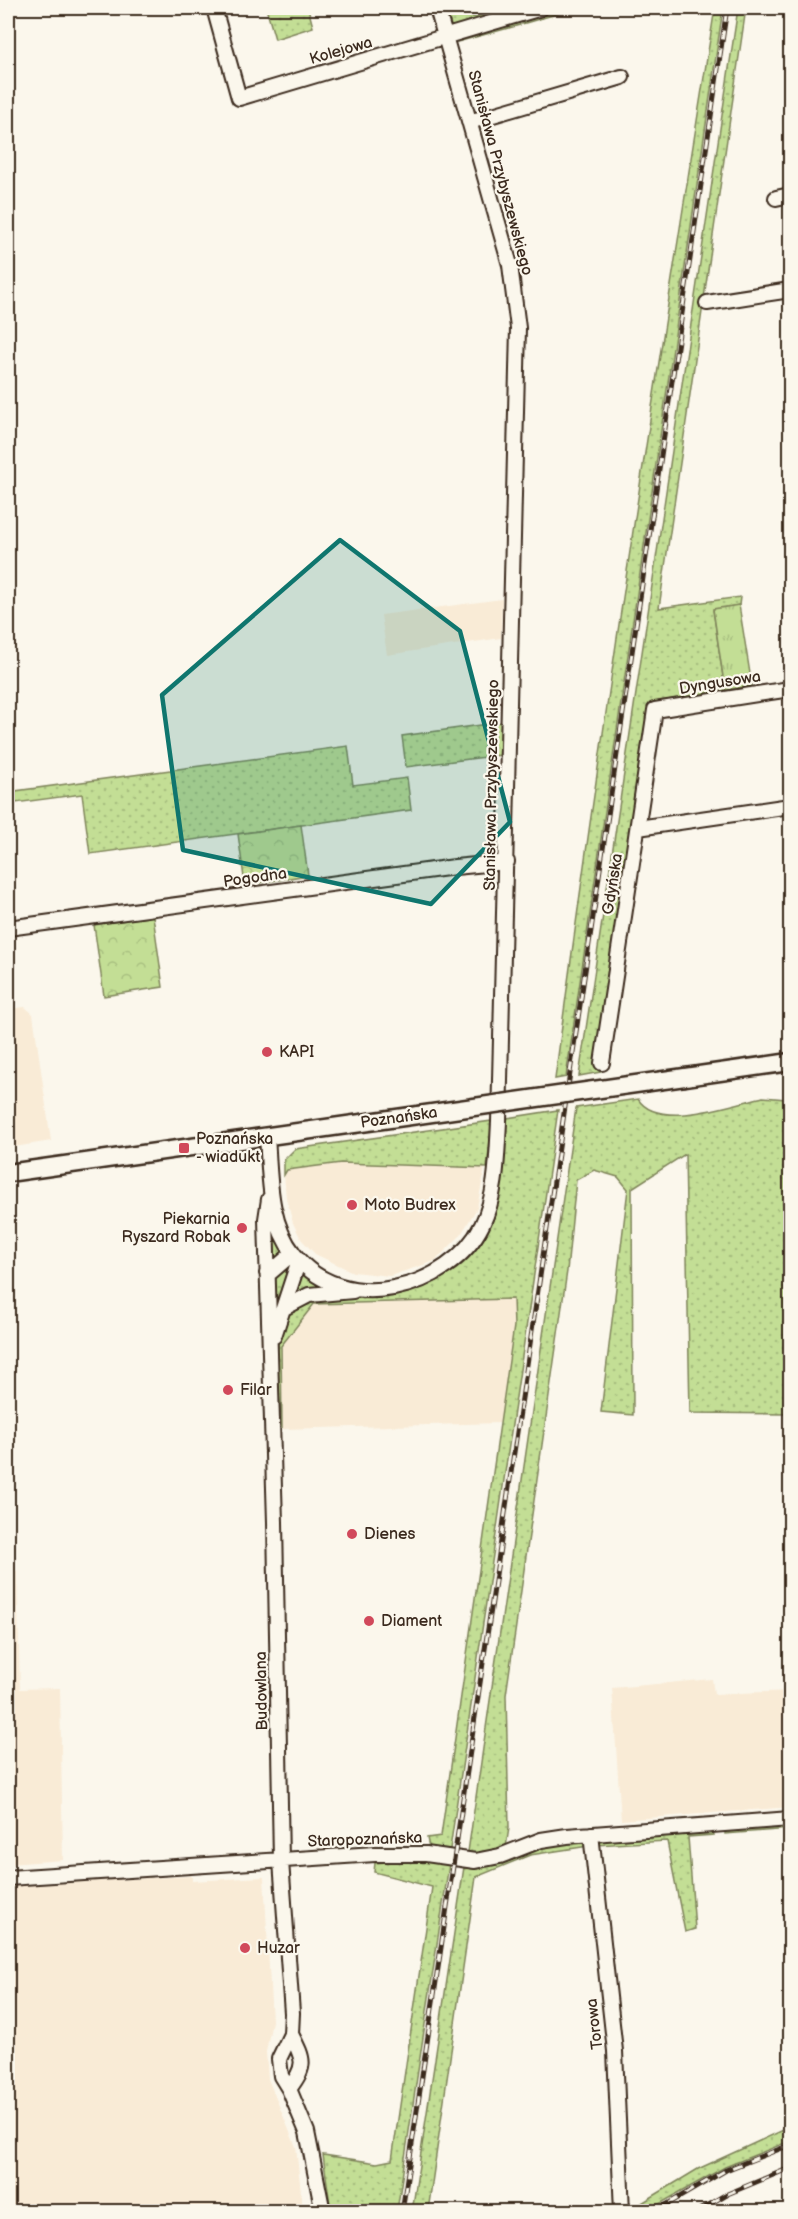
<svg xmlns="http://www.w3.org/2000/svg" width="798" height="2219" font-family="'Balsamiq Sans',sans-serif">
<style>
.built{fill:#f9ebd6}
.grass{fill:url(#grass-dots);stroke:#7f845a;stroke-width:1.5}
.forest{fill:url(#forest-crowns);stroke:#7f845a;stroke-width:1.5}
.park{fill:url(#park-tufts);stroke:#7f845a;stroke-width:1.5}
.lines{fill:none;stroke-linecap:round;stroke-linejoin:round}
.minor-casing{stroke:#3b2a1e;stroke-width:18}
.major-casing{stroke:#3b2a1e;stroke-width:21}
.minor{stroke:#fbf7ec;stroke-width:14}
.major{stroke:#fbf7ec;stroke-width:16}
.rail-casing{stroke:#3b2a1e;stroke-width:5}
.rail{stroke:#fbf7ec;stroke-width:3;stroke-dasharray:9;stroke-linecap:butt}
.major-bridge-casing{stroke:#3b2a1e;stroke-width:21;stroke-linecap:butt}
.major-bridge{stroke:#fbf7ec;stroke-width:16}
.marked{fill:#0f766e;fill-opacity:0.2;stroke:#0f766e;stroke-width:4.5;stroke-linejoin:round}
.poi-dot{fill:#d1495b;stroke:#fbf7ec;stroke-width:2}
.labels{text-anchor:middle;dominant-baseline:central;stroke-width:4.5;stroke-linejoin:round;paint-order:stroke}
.street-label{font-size:16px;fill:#3b2a1e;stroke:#fbf7ec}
.poi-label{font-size:16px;fill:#3b2a1e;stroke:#fbf7ec;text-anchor:start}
</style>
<defs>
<pattern id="grass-dots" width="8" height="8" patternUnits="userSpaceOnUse" patternTransform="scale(1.5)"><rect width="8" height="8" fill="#c3de95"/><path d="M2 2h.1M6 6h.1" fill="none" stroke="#a8bf80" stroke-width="1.8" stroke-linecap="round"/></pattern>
<pattern id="forest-crowns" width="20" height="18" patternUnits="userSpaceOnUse" patternTransform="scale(1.5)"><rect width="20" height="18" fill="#c3de95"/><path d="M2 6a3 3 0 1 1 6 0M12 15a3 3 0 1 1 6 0" fill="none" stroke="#a8bf80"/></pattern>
<pattern id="park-tufts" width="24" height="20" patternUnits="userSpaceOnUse" patternTransform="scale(1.5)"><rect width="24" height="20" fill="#c3de95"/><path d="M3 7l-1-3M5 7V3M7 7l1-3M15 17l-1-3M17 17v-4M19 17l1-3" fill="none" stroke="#a8bf80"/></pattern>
</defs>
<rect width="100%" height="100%" fill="#fbf7ec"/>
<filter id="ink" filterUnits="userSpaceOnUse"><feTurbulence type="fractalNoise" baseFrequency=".0167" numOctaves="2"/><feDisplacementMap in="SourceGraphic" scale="12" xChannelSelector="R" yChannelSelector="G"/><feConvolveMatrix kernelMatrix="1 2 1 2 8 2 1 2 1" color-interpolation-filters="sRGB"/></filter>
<g filter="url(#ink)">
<path class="built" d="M502,599L501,638L387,655L381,615Z
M25,1007L33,1014L51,1141L8,1148V1009Z
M341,1163L485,1167L477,1208L460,1236L435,1261L390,1276L353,1272L315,1254L301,1239L293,1223L286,1198L284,1175L287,1170Z
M513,1298L514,1326L501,1423L282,1429L281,1346L314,1304Z
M8,1565V1571H17L20,1689L60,1688L63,1860L8,1864Z
M712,1679L714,1694L790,1691V1807L621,1820L612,1688Z
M192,1876V1881L264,1877L272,2021L266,2052L268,2079L296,2147L303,2211H8V1885Z"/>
<path class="grass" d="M140,8H191L141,14Z
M266,8H308L313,27L275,39Z
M446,8H451C467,27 491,10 510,8C517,7 524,8 530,8L452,29Z
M555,8H577L522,24V17Z
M715,8H723L566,1077L555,1079C602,721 658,364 715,8Z
M738,8H746L659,608L740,597L739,605L713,610L725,690L650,703L595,1062L601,1072L579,1076Z
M518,18L520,25L457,42L456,38Z
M502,722L501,755L406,767L402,736Z
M348,746L353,785L407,778L411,810L90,854L82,794L8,804V792Z
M763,1097L786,1099L790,1222V1414L690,1413L685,1154L632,1188L633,1415L601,1412L628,1189L618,1177L594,1170L576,1180L567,1271L506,1695L509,1828L506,1847L489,1853L468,1852L576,1108L638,1099C658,1131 733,1104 763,1097Z
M558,1110L450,1849L429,1847L427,1838L441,1836L514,1326L513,1299L314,1304L281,1346L282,1429C281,1401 271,1350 283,1325C288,1313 299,1303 313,1299C327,1296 344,1298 358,1297C414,1294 465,1282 491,1225C505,1193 503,1152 507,1118Z
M492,1121L487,1168L341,1163L287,1170L284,1175V1160L295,1149Z
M271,1221L287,1251L275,1262H271Z
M291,1264L276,1316C271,1287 266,1283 291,1264Z
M300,1269L327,1287L294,1295Z
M790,1826V1829L725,1834V1830Z
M713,1832L714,1835L688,1837L695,1929L685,1932L667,1841L596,1845L599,1841Z
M583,1839L589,1846L530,1855L476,1877L428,2211L412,2212L464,1867L488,1866L529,1850Z
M409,1860L449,1864L397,2211H331L323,2155L377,2163L392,2160L432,1887L374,1872L375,1863Z
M790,2127V2141L725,2167L647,2211L627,2212L698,2169Z"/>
<path class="forest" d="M301,825L308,875L245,885L238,834Z
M153,916L163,987L104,996L94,925Z"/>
<path class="park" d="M739,605L752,686L725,690L713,609Z"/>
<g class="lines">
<defs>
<path id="minor" d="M214,8L239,98L541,8
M469,122L622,77
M776,198L790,195
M707,303L790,290
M638,828L790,806
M8,928L455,867L507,862
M602,1063L655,710L790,689
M267,1136C270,1176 268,1221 294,1254C343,1318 450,1290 482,1225C497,1194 497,1156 499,1122L518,328L510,265L437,8
M269,1199L266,1219L275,1522L281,1861L292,2013L291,2034L279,2059L281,2076L289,2089L307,2132L323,2212
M267,1273L271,1272L293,1253
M284,1308L309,1295L353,1291
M274,1336L299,1260
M591,1834L615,2051L622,2212
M8,1878L375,1854H426L475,1861L500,1856L541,1840L567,1836L790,1819
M289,2089C307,2065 304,2060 291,2034"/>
<path id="major" d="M685,1077L790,1062
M8,1173L418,1115"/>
</defs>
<use href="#minor" class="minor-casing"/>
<use href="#major" class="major-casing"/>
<use href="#minor" class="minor"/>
<use href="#major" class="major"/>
<defs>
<path id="rail" d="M402,2212L727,8
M654,2212L726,2170L790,2145
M696,2212L725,2195L790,2168"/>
</defs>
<use href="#rail" class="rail-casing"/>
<use href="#rail" class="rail"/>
<defs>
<path id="major-bridge" d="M418,1115L685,1077"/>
</defs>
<use href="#major-bridge" class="major-bridge-casing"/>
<use href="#major-bridge" class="major-bridge"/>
</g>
</g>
<path class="marked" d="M340,540L460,631L510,822L431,904L183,850L162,695Z"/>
<g class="poi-dot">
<circle cx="267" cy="1052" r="6"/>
<rect x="178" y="1142" width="12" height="12" rx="3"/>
<circle cx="352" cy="1205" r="6"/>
<circle cx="242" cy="1228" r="6"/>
<circle cx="228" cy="1390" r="6"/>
<circle cx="352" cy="1534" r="6"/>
<circle cx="369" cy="1621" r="6"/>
<circle cx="245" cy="1948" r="6"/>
</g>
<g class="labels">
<g class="street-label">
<text transform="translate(341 51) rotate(-16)">Kolejowa</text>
<text transform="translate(500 173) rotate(75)">Stanisława Przybyszewskiego</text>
<text transform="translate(720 683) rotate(-9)">Dyngusowa</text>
<text transform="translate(492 785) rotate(-89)">Stanisława Przybyszewskiego</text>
<text transform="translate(255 878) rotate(-8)">Pogodna</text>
<text transform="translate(613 884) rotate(-81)">Gdyńska</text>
<text transform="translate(399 1118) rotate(-8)">Poznańska</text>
<text transform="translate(262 1691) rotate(-91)">Budowlana</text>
<text transform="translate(365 1840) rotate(-2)">Staropoznańska</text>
<text transform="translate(595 2024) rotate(-97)">Torowa</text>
</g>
<g class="poi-label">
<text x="279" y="1052">KAPI</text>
<text x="196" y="1139">Poznańska<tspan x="196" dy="18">- wiadukt</tspan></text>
<text x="364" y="1205">Moto Budrex</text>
<text x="230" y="1219" text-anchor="end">Piekarnia<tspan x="230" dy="18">Ryszard Robak</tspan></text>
<text x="240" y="1390">Filar</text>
<text x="364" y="1534">Dienes</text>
<text x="381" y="1621">Diament</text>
<text x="257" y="1948">Huzar</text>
</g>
</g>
<rect width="798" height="2219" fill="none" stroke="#fbf7ec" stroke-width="30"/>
<rect x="15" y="15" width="768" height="2189" fill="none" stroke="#3b2a1e" stroke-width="2" filter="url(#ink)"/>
</svg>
